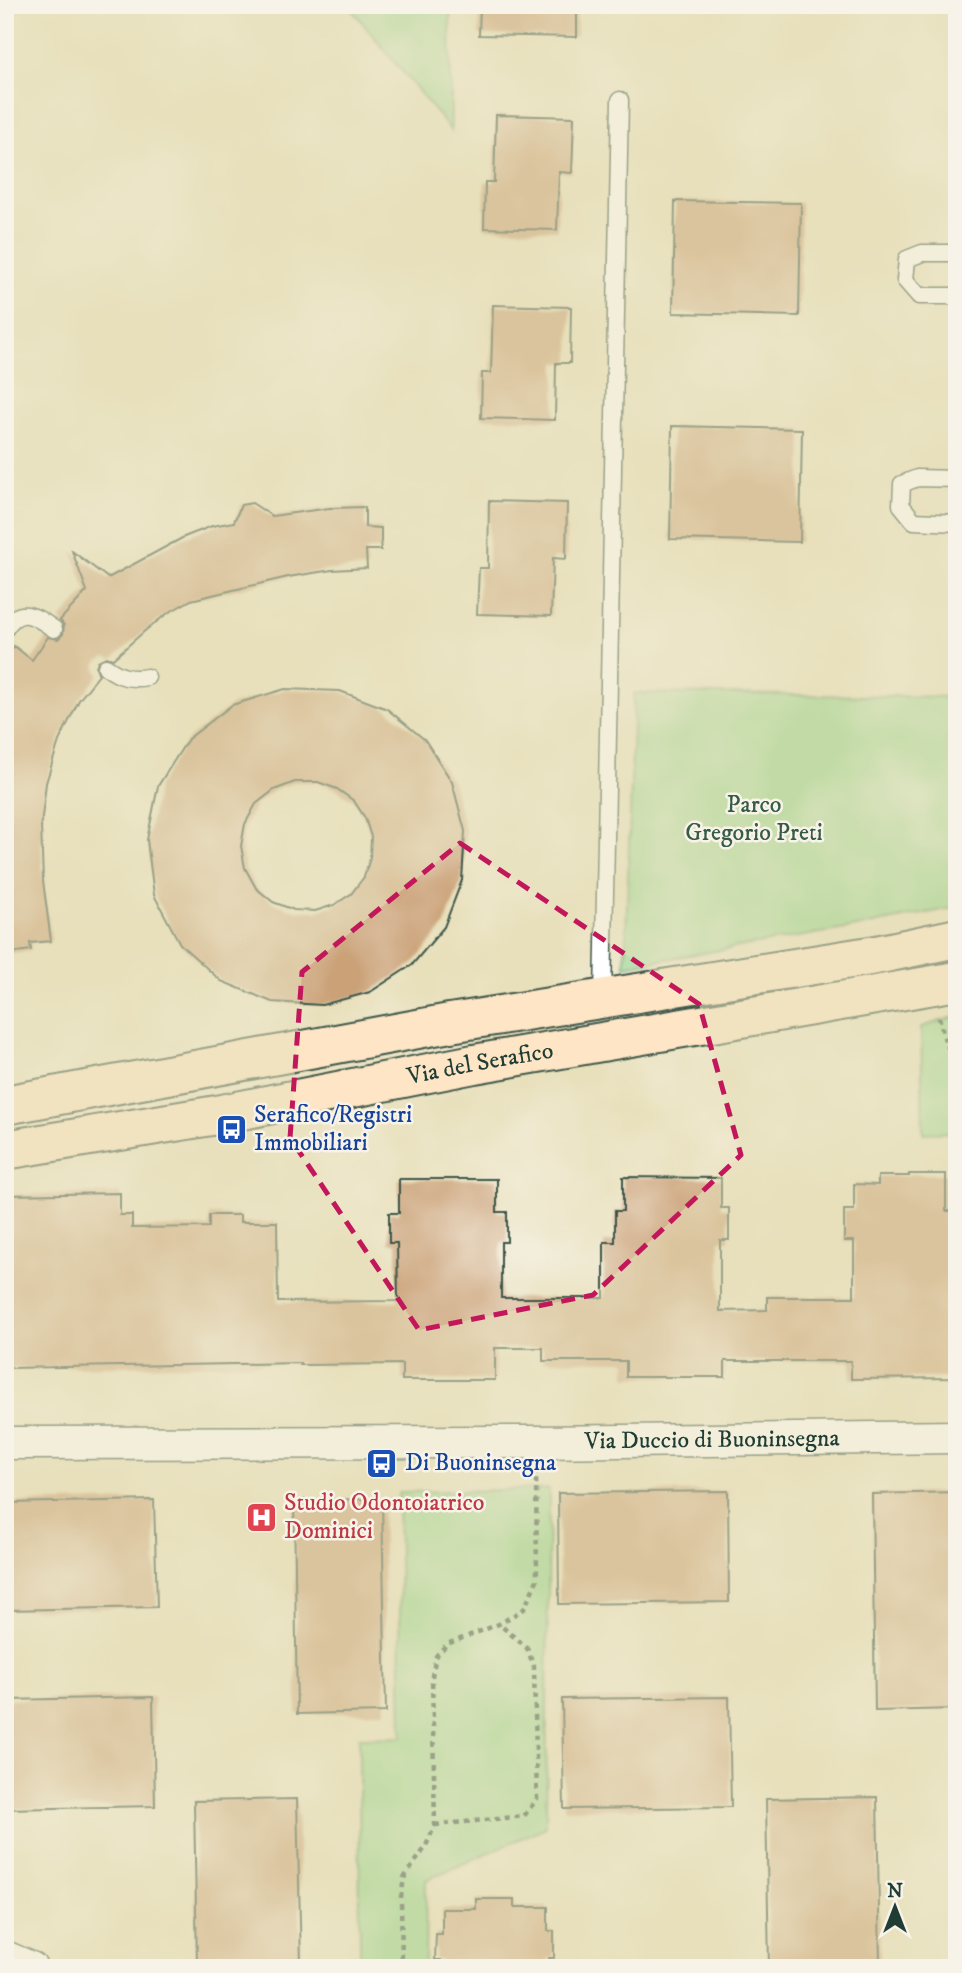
<svg xmlns="http://www.w3.org/2000/svg" width="962" height="1973" font-family="'IM FELL DW Pica',serif">
<style>
.green{fill:#94d58c;stroke:#5a8960;stroke-width:2}
.building{fill:#cba278;fill-rule:evenodd}
.lines{fill:none;stroke-linecap:round;stroke-linejoin:round}
.lane-casing{stroke:#3d5548;stroke-width:19}
.street-casing{stroke:#3d5548;stroke-width:35}
.secondary-casing{stroke:#3d5548;stroke-width:42}
.path{stroke:#3d5548;stroke-width:4.5;stroke-dasharray:5 5;stroke-linecap:butt}
.lane{stroke:#fff;stroke-width:16}
.street{stroke:#fff;stroke-width:32}
.secondary{stroke:#fde5c5;stroke-width:38}
.marked{fill:none;stroke:#c2185b;stroke-width:5;stroke-dasharray:14 9;stroke-linejoin:round}
.labels{text-anchor:middle;dominant-baseline:central;stroke-width:5;stroke-linejoin:round;paint-order:stroke}
.park-label{font-size:24px;fill:#365b46;stroke:#f7f3e8}
.street-label{font-size:24px;fill:#1f3d34;stroke:#f7f3e8}
.transit-label{font-size:24px;fill:#164399;stroke:#f7f3e8;text-anchor:start}
.health-label{font-size:24px;fill:#be3a42;stroke:#f7f3e8;text-anchor:start}
</style>
<rect width="100%" height="100%" fill="#f7f3e8"/>
<filter id="ink" filterUnits="userSpaceOnUse"><feTurbulence type="fractalNoise" baseFrequency=".0143" numOctaves="2"/><feDisplacementMap in="SourceGraphic" scale="14" xChannelSelector="R" yChannelSelector="G"/><feConvolveMatrix kernelMatrix="1 2 1 2 8 2 1 2 1" color-interpolation-filters="sRGB"/></filter>
<filter id="wash" filterUnits="userSpaceOnUse"><feTurbulence type="fractalNoise" baseFrequency=".00686" numOctaves="4" result="noise"/><feDisplacementMap in="SourceGraphic" scale="28" xChannelSelector="R" yChannelSelector="G"/><feGaussianBlur stdDeviation="1.57" result="paint"/><feColorMatrix in="noise" values="0 0 0 0 0 0 0 0 0 0 0 0 0 0 0 0 0 1.4 0 .05"/><feComposite in="paint" operator="in"/></filter>
<g filter="url(#wash)">
<rect width="100%" height="100%" fill="#e8e0bb"/>
<path class="green" d="M348,5H450L451,131Z
M634,693L957,697V907L869,925L625,966Z
M957,1016V1132L923,1133L921,1027Z
M549,1489L546,1827L426,1880L425,1968H360L359,1738L402,1737L398,1492Z"/>
<g id="blocks">
<path class="building" d="M480,5H577V37L479,35Z
M496,115L574,117L572,173L559,172L557,230L484,228L485,182H494Z
M675,201L801,203L799,316L673,313Z
M493,305L571,307L570,363H556L555,420L481,418L482,373H491Z
M672,426L802,429L800,542L670,539Z
M489,501L567,503L566,559L553,558L551,616L477,614L479,568H488Z
M252,503L272,516L330,508L365,507V527L381,528V550H366L367,568L332,570L288,577L191,600L168,613L147,629L113,659L106,657L98,661L96,667L99,675L79,700L59,741L46,783L41,826L43,881L51,941L30,943L31,950L5,954V662L14,646L32,660L48,637L58,639L63,634L64,625L60,620L87,591L72,551L108,578L184,537L212,526L234,522L241,505Z
M285,689L340,691L387,709L425,740L452,782L465,831L462,880L444,927L412,965L370,992L322,1005L272,1002L221,981L180,944L154,895L147,840L158,786L188,739L232,705ZM295,782H318L337,789L354,801L365,818L371,837L370,858L364,877L351,894L334,905L315,911L294,910L273,902L256,888L245,868L241,846L245,824L256,804L274,790Z
M909,1174H946V1211H957V1378L851,1379V1361H725V1377H626V1361H543V1348H495V1380H402V1364L300,1365V1363L7,1368L5,1195L120,1193V1215H132V1228L209,1227V1215H240V1222H277L278,1302L398,1301L397,1243H389V1213H399V1179H497V1212H507V1242H501V1298H604V1242H615V1211H623V1177L721,1178V1208H729V1240H720V1311L767,1310V1297H854V1241H844V1210H854V1184L878,1185V1176H909Z
M728,1491L729,1602L559,1604L558,1493Z
M957,1492V1709L875,1711L872,1494Z
M382,1499L386,1712L297,1714L294,1500Z
M154,1500L157,1607L5,1610V1503Z
M153,1697L155,1806L5,1809V1700Z
M729,1697L731,1807L564,1809L562,1699Z
M877,1797L880,1966L769,1968L766,1799Z
M297,1799L301,1964L197,1966L194,1801Z
M476,1899H514V1907H548V1931H554V1958H549V1968H441V1960H435L436,1934H442V1909H476Z"/>
</g>
</g>
<g filter="url(#ink)">
<use href="#blocks" fill-opacity="0" stroke="#3d5548" stroke-width="2"/>
<g class="lines">
<defs>
<path id="lane" d="M957,253H922L907,259L905,280L919,296H957
M957,479L917,478L902,484L901,505L914,521L957,523
M5,629C20,604 36,617 54,629
M106,667C120,677 130,680 147,677
M603,999L620,100"/>
<g id="street">
<path id="s1" d="M5,1443L536,1442L957,1437"/>
<path d="M5,1957L31,1968"/>
</g>
<g id="secondary">
<path d="M5,1105L450,1023L876,955L957,938"/>
<path id="s2" d="M5,1150L217,1115L474,1064L957,981"/>
</g>
</defs>
<use href="#lane" class="lane-casing"/>
<use href="#street" class="street-casing"/>
<use href="#secondary" class="secondary-casing"/>
<path class="path" d="M939,1017C944,1036 944,1045 957,1061
M435,1825L524,1816L537,1799L534,1667L527,1648L499,1624
M402,1968L401,1897L404,1878L425,1848L435,1825L432,1676L436,1656L447,1644L499,1624L524,1609L537,1580L536,1471"/>
<use href="#lane" class="lane"/>
<use href="#street" class="street"/>
<use href="#secondary" class="secondary"/>
</g>
</g>
<path d="M0 0H962V1973H0ZM460,843L699,1004L741,1155L593,1295L419,1330L290,1138L302,972Z" fill="#e8e0bb" fill-opacity=".55" fill-rule="evenodd"/>
<path class="marked" d="M460,843L699,1004L741,1155L593,1295L419,1330L290,1138L302,972Z"/>
<defs>
<symbol id="bus-square" viewBox="-11 -11 22 22"><rect x="-9" y="-9" width="18" height="18" rx="4" fill="#1a4fb4" stroke="#f7f3e8"/><path d="M-5-6H5V4H4V6H2V4H-2V6H-4V4H-5ZM-3.5-4V0h7V-4ZM-3.5 1.2v1.5H-2V1.2ZM2 1.2v1.5H3.5V1.2Z" fill="#fff"/></symbol>
<symbol id="hospital-square" viewBox="-11 -11 22 22"><rect x="-9" y="-9" width="18" height="18" rx="4" fill="#e0444e" stroke="#f7f3e8"/><path d="M-5-5h3v3.5h4V-5h3V5h-3V1.5h-4V5h-3Z" fill="#fff"/></symbol>
</defs>
<g fill-rule="evenodd">
<use href="#bus-square" x="214" y="1112" width="35" height="35"/>
<use href="#bus-square" x="364" y="1446" width="35" height="35"/>
<use href="#hospital-square" x="244" y="1500" width="35" height="35"/>
</g>
<g class="labels">
<g class="park-label">
<text x="754" y="805">Parco<tspan x="754" dy="28">Gregorio Preti</tspan></text>
</g>
<g class="street-label">
<text stroke="none"><textPath href="#s2" startOffset="483">Via del Serafico</textPath></text>
<text stroke="none"><textPath href="#s1" startOffset="707">Via Duccio di Buoninsegna</textPath></text>
</g>
<g class="transit-label">
<text x="254" y="1115">Serafico/Registri<tspan x="254" dy="28">Immobiliari</tspan></text>
<text x="405" y="1463">Di Buoninsegna</text>
</g>
<g class="health-label">
<text x="284" y="1503">Studio Odontoiatrico<tspan x="284" dy="28">Dominici</tspan></text>
</g>
</g>
<rect width="962" height="1973" fill="none" stroke="#f7f3e8" stroke-width="28"/>
<g transform="translate(895 1907)" stroke="#f7f3e8" stroke-width="5" paint-order="stroke">
<path d="M0-5L12 26L0 18L-12 26Z" fill="#1f3d34"/>
<text y="-10" font-size="19" font-weight="bold" text-anchor="middle" fill="#1f3d34">N</text>
</g>
</svg>
